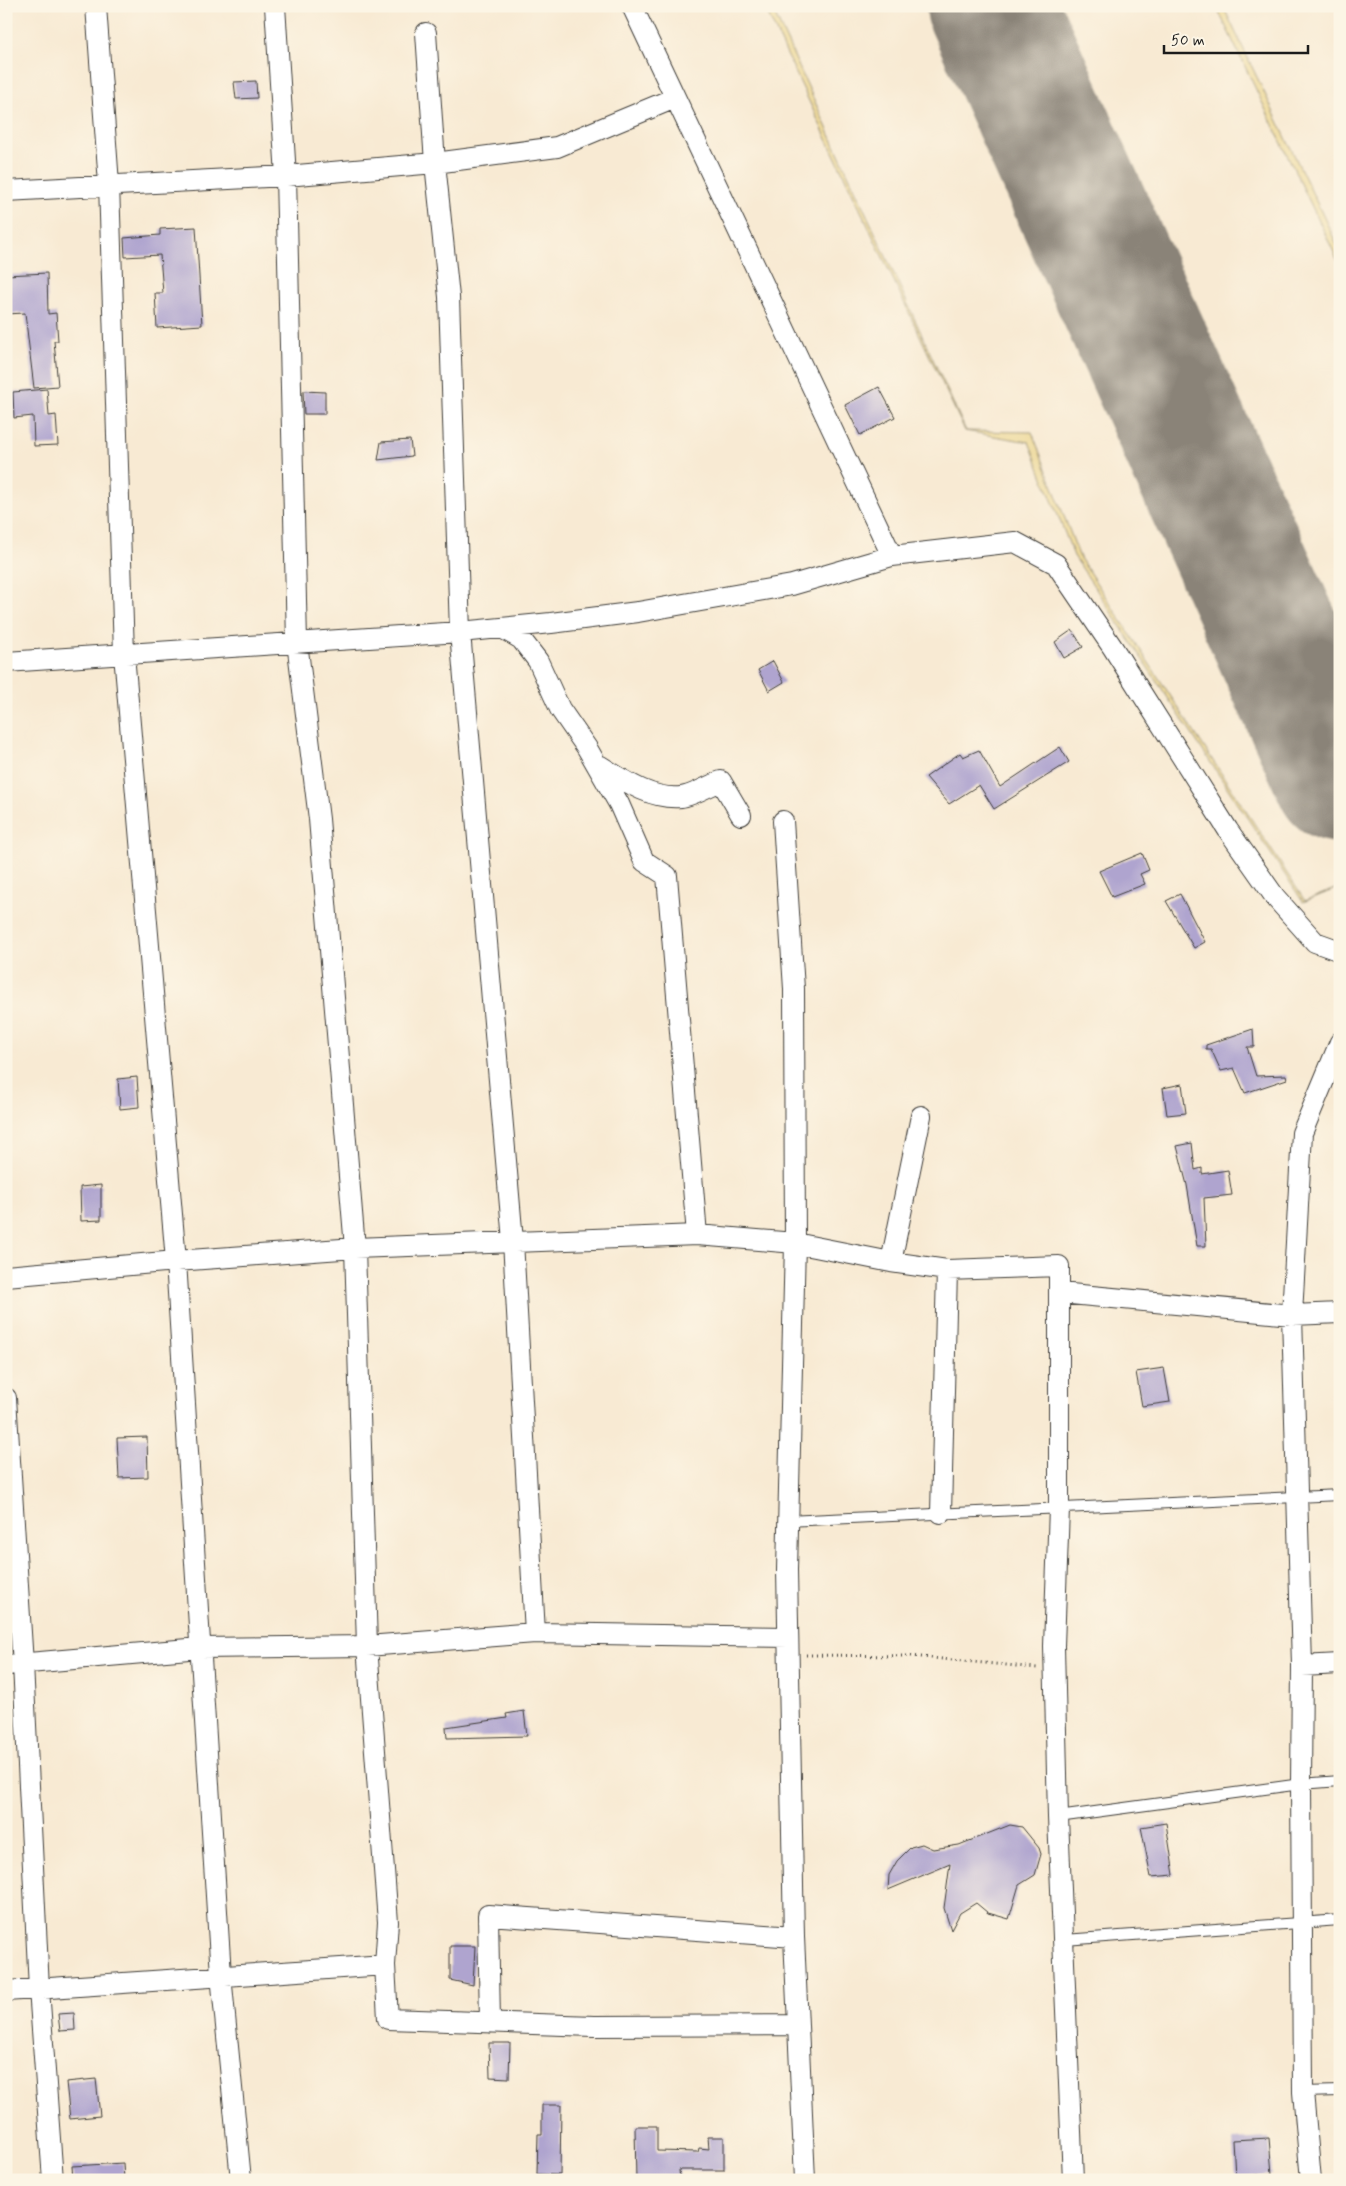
<svg xmlns="http://www.w3.org/2000/svg" width="1346" height="2186" font-family="Mynerve,sans-serif">
<style>
.sand{fill:#eeda9e;stroke:#857b5d}
.lines{fill:none;stroke-linecap:round;stroke-linejoin:round}
.runway{stroke:#8a8378;stroke-width:130}
.building{fill:#afa4cf}
.lane-casing{stroke:#3d3b37;stroke-width:12}
.street-casing{stroke:#3d3b37;stroke-width:22}
.path{stroke:#3d3b37;stroke-width:3;stroke-dasharray:1 4;stroke-linecap:butt}
.lane{stroke:#fff;stroke-width:10}
.street{stroke:#fff;stroke-width:20}
</style>
<rect width="100%" height="100%" fill="#fcf5e5"/>
<filter id="ink" filterUnits="userSpaceOnUse"><feTurbulence type="fractalNoise" baseFrequency=".02" numOctaves="2"/><feDisplacementMap in="SourceGraphic" scale="10" xChannelSelector="R" yChannelSelector="G"/><feConvolveMatrix kernelMatrix="1 2 1 2 8 2 1 2 1" color-interpolation-filters="sRGB"/></filter>
<filter id="wash" filterUnits="userSpaceOnUse"><feTurbulence type="fractalNoise" baseFrequency=".0096" numOctaves="4" result="noise"/><feDisplacementMap in="SourceGraphic" scale="20" xChannelSelector="R" yChannelSelector="G"/><feGaussianBlur stdDeviation="1.12" result="paint"/><feColorMatrix in="noise" values="0 0 0 0 0 0 0 0 0 0 0 0 0 0 0 0 0 1.4 0 .05"/><feComposite in="paint" operator="in"/></filter>
<g filter="url(#wash)">
<rect width="100%" height="100%" fill="#f8ead3"/>
<path class="sand" d="M764,6H771L966,431L1032,432L1080,558L1305,901L1340,887L1303,902L1074,556L1029,442L965,431Z
M1216,6H1223L1340,251V265Z"/>
<g class="lines">
<path class="runway" d="M991,6L1340,778"/>
</g>
<g id="blocks">
<path class="building" d="M256,81L257,98L236,99L234,82Z
M196,227L202,325L157,328L155,293H163L160,255L125,257L124,238L160,235V229Z
M47,273L48,314L56,313L58,341H54L58,386L34,388L25,313L6,314V275Z
M879,387L895,417L860,435L845,405Z
M47,389L49,416L56,415L58,445L34,446L33,416L14,418L13,392Z
M303,391L325,392V414H304Z
M410,440L412,456L378,460L381,442Z
M1072,630L1083,647L1064,658L1055,642Z
M773,661L784,682L769,691L758,670Z
M1060,747L1069,762L994,809L979,785L949,804L926,777L960,753L963,757L979,750L1000,787Z
M1142,853L1149,870L1140,874L1145,884L1112,897L1099,871Z
M1180,894L1205,942L1194,948L1166,901Z
M1253,1029L1254,1047H1247L1256,1076L1286,1075L1287,1079L1245,1093L1234,1068L1221,1071L1211,1049H1206V1045Z
M137,1077L139,1107L120,1109L118,1079Z
M1182,1084L1186,1113L1167,1115L1163,1088Z
M1192,1143L1195,1170L1202,1168V1174L1228,1170L1232,1195L1204,1198L1206,1246H1197L1187,1185L1177,1146Z
M101,1185V1220L81,1221L80,1187Z
M1164,1368L1170,1402L1142,1406L1136,1372Z
M147,1437L148,1477L119,1478L117,1438Z
M524,1711L527,1736L447,1738L446,1727L507,1718L506,1714Z
M1166,1823L1174,1875L1151,1877L1141,1827Z
M1010,1825L1022,1827L1039,1848L1041,1854L1035,1875L1019,1885L1009,1919L988,1913L976,1903L960,1913L951,1930L944,1908L950,1864L888,1890L889,1875L897,1861L911,1847L922,1844L933,1849L959,1845Z
M450,1946H475L473,1985L450,1980Z
M74,2013L75,2030L60,2031L58,2014Z
M489,2043H510L509,2078L490,2077Z
M96,2079L100,2116L70,2119L66,2082Z
M542,2105H561L560,2175L537,2174L538,2134H542Z
M635,2126H657V2151L698,2152L699,2148L709,2149L708,2137H724V2170H679L680,2180H636Z
M1269,2138L1272,2174L1235,2177L1233,2140Z
M123,2163L124,2180H73L72,2166Z"/>
</g>
</g>
<g filter="url(#ink)">
<use href="#blocks" fill-opacity="0" stroke="#3d3b37" stroke-width="1"/>
<g class="lines">
<defs>
<path id="lane" d="M787,1521L1340,1495
M1058,1817L1301,1784L1340,1781
M1064,1940L1340,1920
M1303,2092L1340,2091"/>
<path id="street" d="M96,6L109,184L124,654L176,1261L221,1975L241,2180
M275,6L286,176L297,642L319,819L355,1248L367,1646L388,1922L385,1965
M632,6L892,556
M426,33L435,163L449,297L460,632L513,1241L535,1633
M6,191L286,176L435,163L557,147L675,98
M502,628L521,639L538,661L560,709L587,748L619,804L644,861L667,876L697,1235
M6,662L460,632L551,623L638,612L792,585L892,556L1015,542L1056,564L1113,648L1228,830L1275,897L1315,942L1340,951
M599,765C623,780 651,800 681,797C692,796 710,785 721,781L741,815
M783,821L794,989L795,1243L787,1570L794,1937L805,2180
M891,1262L921,1116
M6,1276L176,1261L355,1248L697,1235L795,1243L891,1262L947,1270L1059,1266V1508L1054,1646L1058,1817L1073,2180
M1060,1293L1292,1315L1340,1313
M6,1398L23,1664L39,1989L53,2180
M941,1513L947,1270
M6,1665L200,1648L367,1646L535,1633L788,1637
M1302,1666L1340,1664
M6,1991L385,1965L388,2019L594,2026L798,2025
M490,2023L488,1915L794,1937
M1311,2180L1303,2092L1301,1784L1302,1666L1292,1315L1302,1133L1340,1042"/>
</defs>
<use href="#lane" class="lane-casing"/>
<use href="#street" class="street-casing"/>
<path class="path" d="M806,1655L911,1656L1037,1668"/>
<use href="#lane" class="lane"/>
<use href="#street" class="street"/>
</g>
</g>
<rect width="1346" height="2186" fill="none" stroke="#fcf5e5" stroke-width="25"/>
<path d="M1164 45v8h144v-8" fill="none" stroke="#1c1c1c" stroke-width="2.5"/>
<text x="1171" y="45" font-size="15" fill="#1c1c1c" stroke="#fcf5e5" stroke-width="4" paint-order="stroke">50 m</text>
</svg>
